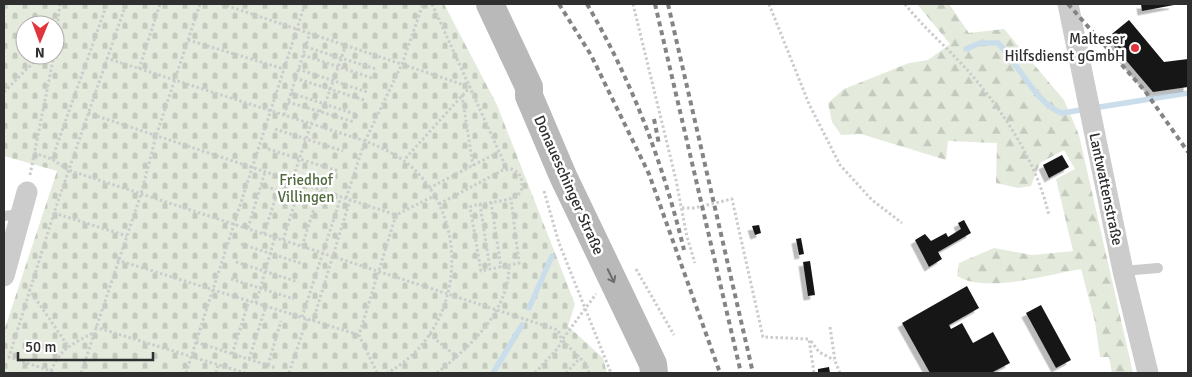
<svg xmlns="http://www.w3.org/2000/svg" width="1192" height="377" font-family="Signika,sans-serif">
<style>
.forest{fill:url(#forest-firs)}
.cemetery{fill:url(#cemetery-stones);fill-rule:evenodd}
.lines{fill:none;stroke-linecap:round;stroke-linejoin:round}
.stream{stroke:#c9ddeb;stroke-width:5.5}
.building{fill:#161616;filter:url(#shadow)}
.path{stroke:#ccc;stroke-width:3;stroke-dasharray:2.5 2.5;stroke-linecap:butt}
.lane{stroke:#ccc;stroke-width:10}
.street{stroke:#ccc;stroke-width:21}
.secondary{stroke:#b9b9b9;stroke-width:28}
.rail{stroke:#848484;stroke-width:4;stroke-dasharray:5 4;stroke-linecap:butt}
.oneway{stroke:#6d6d6d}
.poi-dot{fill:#e1353d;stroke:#fff;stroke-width:2}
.labels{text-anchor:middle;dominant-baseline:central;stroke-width:5;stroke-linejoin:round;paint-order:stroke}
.poi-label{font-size:15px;fill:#2f2f2f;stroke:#fff;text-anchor:end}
.park-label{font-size:15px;fill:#50693d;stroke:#fff}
.street-label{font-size:15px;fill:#2f2f2f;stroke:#fff}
</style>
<defs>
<pattern id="forest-firs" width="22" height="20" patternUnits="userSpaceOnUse" patternTransform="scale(1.25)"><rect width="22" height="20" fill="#e4ebdd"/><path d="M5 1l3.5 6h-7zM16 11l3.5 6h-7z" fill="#c4cabe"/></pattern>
<pattern id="cemetery-stones" width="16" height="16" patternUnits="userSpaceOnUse" patternTransform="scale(1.25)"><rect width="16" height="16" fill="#e4ebdd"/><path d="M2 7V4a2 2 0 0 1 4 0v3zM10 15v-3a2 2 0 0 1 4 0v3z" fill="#c4cabe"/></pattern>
<filter id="shadow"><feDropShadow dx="-4.5" dy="4.5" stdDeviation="0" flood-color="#0004"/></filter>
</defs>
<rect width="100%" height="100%" fill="#fff"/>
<path class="forest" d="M917,4H949L969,33L1004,29L1064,100L1079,135L1133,373H1112L1109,357H1100L1095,322L1081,269C1049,274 987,294 957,276L959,263L994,248L1032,255L1073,251L1056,179L1075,169L1064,150L1040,163L1031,186L1018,188L996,183L997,143L948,141L946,160L861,134L841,135L832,122L828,103L844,89L909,63L928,60L950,44Z"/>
<path class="cemetery" d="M4,4H444L497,105L575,304L568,326L603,358L607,373H4V331L57,171L4,156ZM25,25H55V55H25Z"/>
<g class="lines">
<path class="stream" d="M966,49L980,43H998C1016,61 1038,106 1062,113L1188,93
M529,308L552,256
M493,373L522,325"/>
</g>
<path class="building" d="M1141,4H1173L1174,5L1142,11Z
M1129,20L1164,62L1188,59V87L1153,92L1107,38Z
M1062,155L1069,167L1049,178L1043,165Z
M964,220L971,233L938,252L942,259L929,267L915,240L925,234L931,241L946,233L948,237L961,229L958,223Z
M759,225L761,233L755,235L752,226Z
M801,238L804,254L799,255L796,239Z
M810,261L815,295L808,296L803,262Z
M967,286L979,308L949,325L951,329L962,323L973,343L993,332L1010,363L991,373H930L902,323Z
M1041,305L1071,360L1056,368L1026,313Z
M829,367L830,373H818V369Z"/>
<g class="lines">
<path class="path" d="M222,4L470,87L404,160
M432,4L507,169
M633,4L676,180L687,237L695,263
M769,4L809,104L840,165L872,200L902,223
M905,4C926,31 953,52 975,79C1008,118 1038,166 1049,216
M188,40L284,69
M55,46L60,4
M306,47L376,69
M303,55L372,78
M106,58L365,141C383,148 400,156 414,169C474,228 461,333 387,373
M139,69L160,4
M298,69L367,92
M295,78L364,100
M4,92L37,59L46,55
M291,93L358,115
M462,95L473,166
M288,102L354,122
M88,113L396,215
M284,115L310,33
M275,129L343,151
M268,149L338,171
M34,153L52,159L68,170L558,330L562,340L558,348L535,373
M52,159L107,4
M30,175L54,55
M292,181L311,124L325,104L346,45
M261,185L316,203
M429,188L499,152
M544,191L559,243L611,373
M346,198L365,141L402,64L423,4
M491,202L501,267
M439,204L503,170L512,169C519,173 522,176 522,184C524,205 484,200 470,207L481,271L519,263L511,199
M480,204L490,269
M682,208H694L732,199L763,337L809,339L814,373
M54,213L127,236
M248,228L265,172
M264,234L278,190
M283,240L297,196
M241,244L303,264
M302,246L320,190
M117,260L359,335
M236,262L298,282
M636,269L674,335
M231,279L294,299
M29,289L68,346
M256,303L275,237
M302,317L341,197
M313,321L350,200
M95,327L245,373
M830,327L835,361L840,373
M429,334L457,357
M811,341L819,352L834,360
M196,342L276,368
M232,354L249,301
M249,359L266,306
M268,365L281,321
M51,371C61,348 72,344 93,333
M52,373L51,371L9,357L54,213L126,4
M81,373L141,194L156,136L200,4
M186,373L305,4
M216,373L218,365
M289,373L307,319
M377,373L359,335L396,215L434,196
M437,373C470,347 509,311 509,266
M566,373L580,358
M589,373L586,364L562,340L596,294"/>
<path class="lane" d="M4,216L21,214
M1123,271L1158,268"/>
<path class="street" d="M1068,4L1123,271L1148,373
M4,276L27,192"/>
<path class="secondary" d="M490,4L529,87V96L563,176L653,364L654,373"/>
<path class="rail" d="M559,4L591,55L649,174L720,373
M587,4C632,81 663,163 684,250
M655,4L741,373
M668,4L753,373
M1068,4L1145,91L1188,152
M654,119L659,144"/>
</g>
<defs><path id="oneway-shaft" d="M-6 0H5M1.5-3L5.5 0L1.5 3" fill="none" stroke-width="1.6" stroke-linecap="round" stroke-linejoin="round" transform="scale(1.25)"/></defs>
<use class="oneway" href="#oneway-shaft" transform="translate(611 276) rotate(64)"/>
<circle class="poi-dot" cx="1135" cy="48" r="5"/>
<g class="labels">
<g class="poi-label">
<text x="1125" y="39">Malteser<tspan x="1125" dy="17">Hilfsdienst gGmbH</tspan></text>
</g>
<g class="park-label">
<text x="306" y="180">Friedhof<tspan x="306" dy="17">Villingen</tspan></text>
</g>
<g class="street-label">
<text transform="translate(569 185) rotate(66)">Donaueschinger Straße</text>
<text transform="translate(1106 189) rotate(78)">Lantwattenstraße</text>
</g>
</g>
<rect width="1192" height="377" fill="none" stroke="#2f2f2f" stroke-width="10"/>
<g transform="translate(40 40) rotate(181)"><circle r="24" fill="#ffffff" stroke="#acacac"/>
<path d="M0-4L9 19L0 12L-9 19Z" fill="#e1353d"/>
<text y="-8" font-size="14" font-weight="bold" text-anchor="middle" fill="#2f2f2f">N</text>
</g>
<path d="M18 352v8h135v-8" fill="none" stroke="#2f2f2f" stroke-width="2.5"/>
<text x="25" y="352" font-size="15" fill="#2f2f2f" stroke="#ffffff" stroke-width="4" paint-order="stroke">50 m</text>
</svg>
